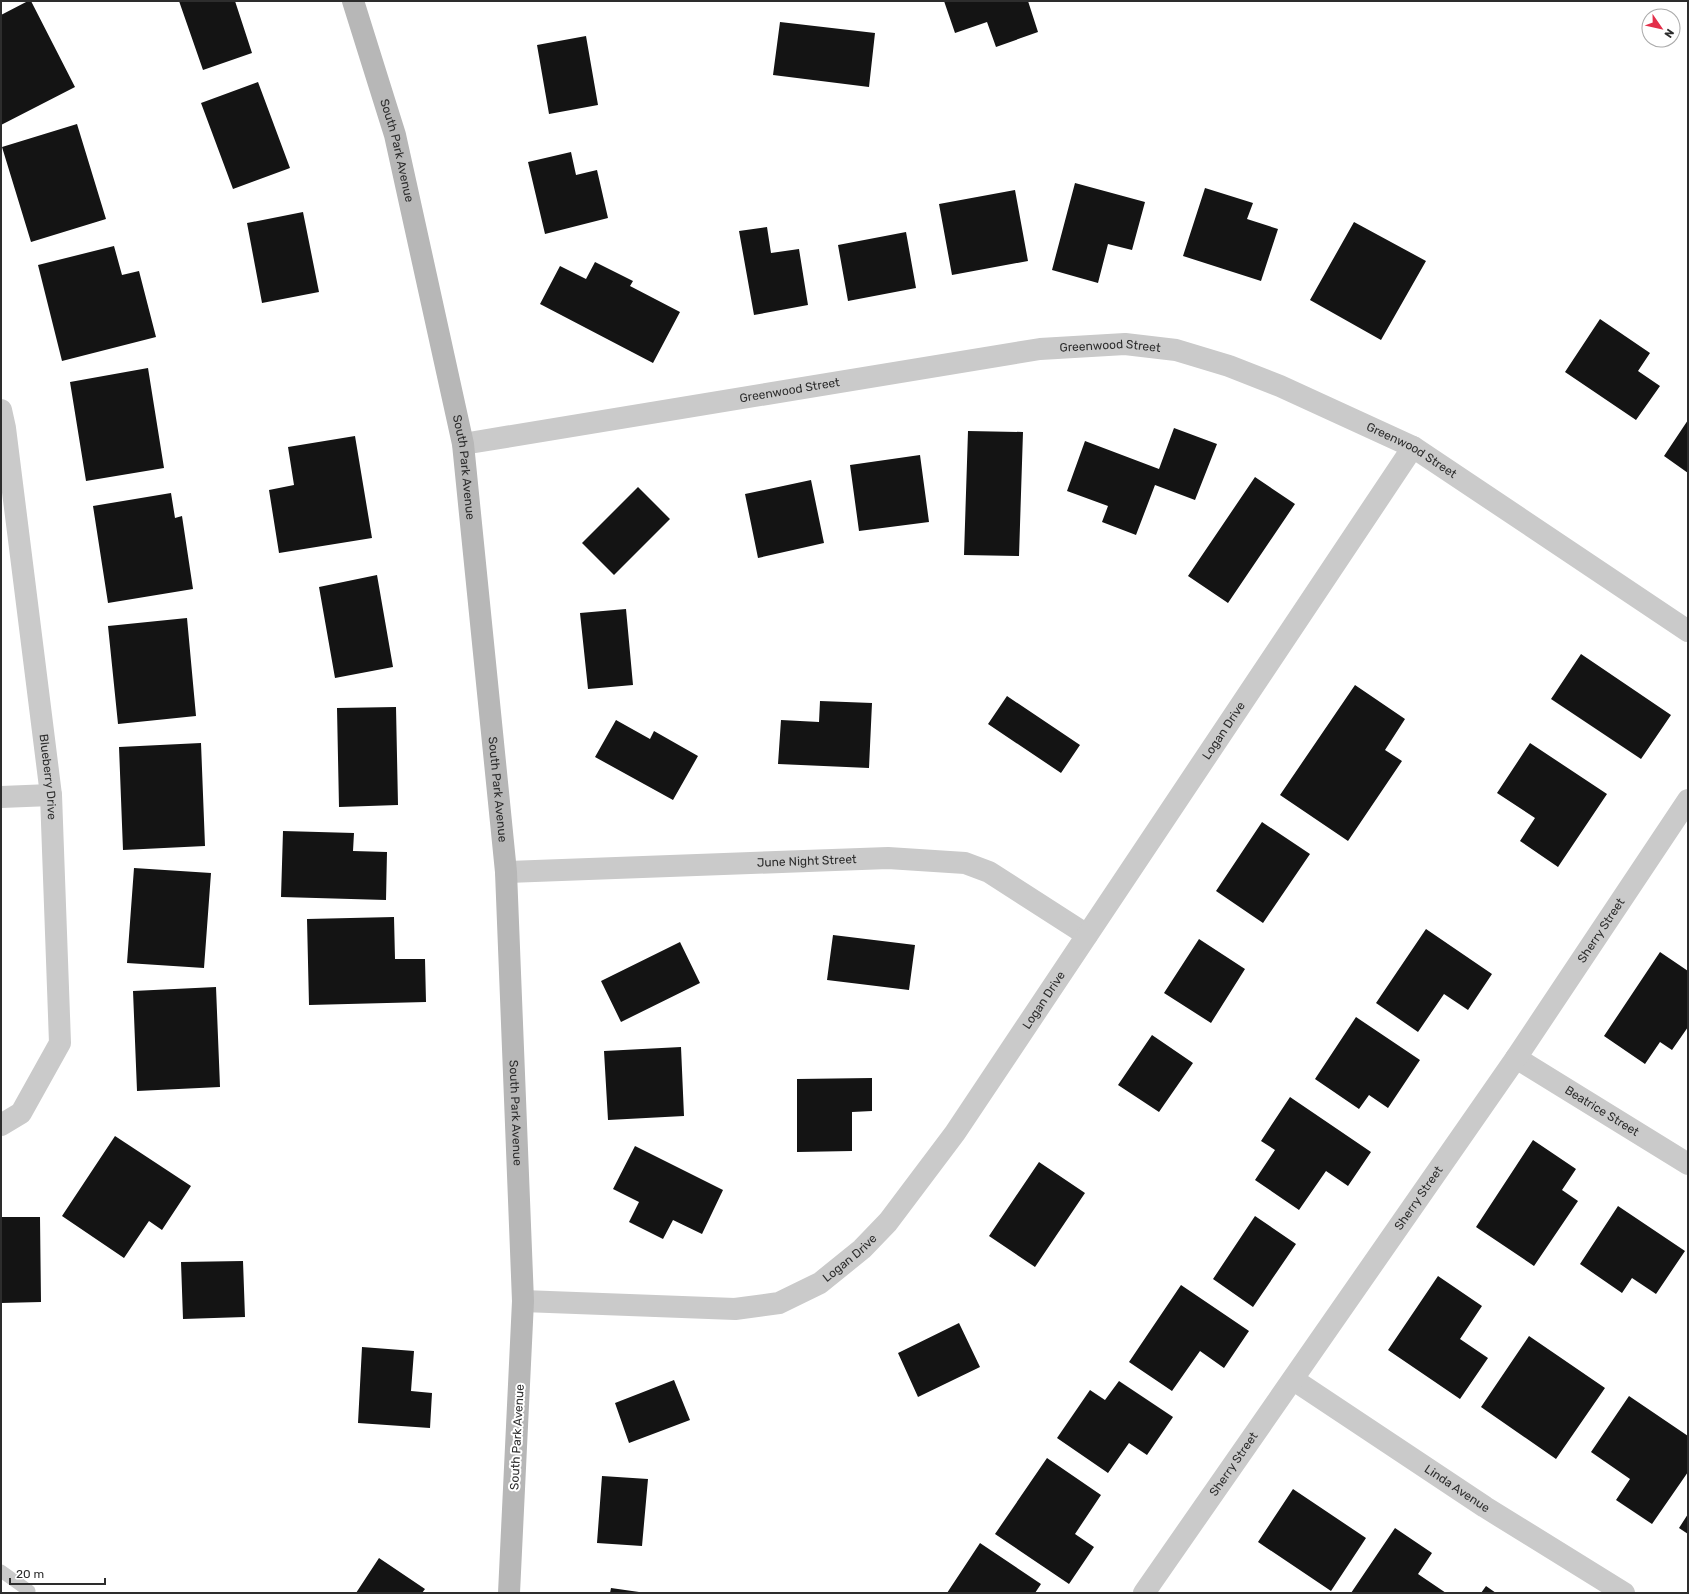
<svg xmlns="http://www.w3.org/2000/svg" width="1689" height="1594" font-family="Rubik,sans-serif">
<style>
.building{fill:#141414}
.lines{fill:none;stroke-linecap:round;stroke-linejoin:round}
.lane{stroke:#cacaca;stroke-width:13}
.street{stroke:#cacaca;stroke-width:22}
.secondary{stroke:#b7b7b7;stroke-width:22}
.labels{text-anchor:middle;dominant-baseline:central;stroke-width:4;stroke-linejoin:round;paint-order:stroke}
.street-label{font-size:12px;fill:#2d2d2d;stroke:#fff}
</style>
<rect width="100%" height="100%" fill="#fff"/>
<path class="building" d="M28,1H31L75,87L1,125V15Z
M179,1H235L252,53L203,70Z
M944,1H1028L1038,32L996,47L987,22L955,33Z
M780,22L875,33L869,87L773,75Z
M586,36L598,105L549,114L537,45Z
M258,82L290,168L233,189L201,103Z
M77,124L106,219L31,242L2,147Z
M571,152L576,175L597,170L608,218L545,234L528,162Z
M1075,183L1145,202L1132,250L1108,244L1098,283L1052,270Z
M1205,188L1253,203L1247,219L1278,229L1261,281L1183,256Z
M1015,190L1028,261L952,275L939,204Z
M303,212L319,292L262,303L247,223Z
M1354,222L1426,261L1381,340L1310,300Z
M767,227L771,253L799,249L808,305L754,315L739,231Z
M906,232L916,288L848,301L838,245Z
M114,246L122,275L139,271L156,337L62,361L38,265Z
M595,262L633,281L630,286L680,312L653,363L540,304L560,266L586,279Z
M1600,319L1650,353L1638,371L1660,386L1636,420L1565,372Z
M148,368L164,468L86,481L70,382Z
M1688,420V473L1664,456Z
M1174,428L1217,444L1195,500L1155,485L1136,535L1102,522L1108,506L1067,491L1085,441L1159,469Z
M968,431L1023,432L1019,556L964,555Z
M355,436L372,538L279,553L269,490L294,485L288,447Z
M920,455L929,522L859,531L850,465Z
M1255,477L1295,504L1228,603L1188,576Z
M811,480L824,543L758,558L745,494Z
M638,487L670,519L614,575L582,543Z
M171,493L175,518L182,516L193,589L108,603L93,506Z
M377,575L393,667L335,678L319,587Z
M626,609L633,685L588,689L580,613Z
M187,618L196,716L118,724L108,626Z
M1581,654L1671,715L1641,759L1551,699Z
M1355,685L1405,719L1385,750L1402,761L1348,841L1280,795Z
M1007,696L1080,745L1061,773L988,724Z
M820,701L872,703L869,768L778,764L781,720L819,722Z
M396,707L398,805L339,807L337,708Z
M616,720L650,739L654,731L698,756L673,800L595,757Z
M201,743L205,846L123,850L119,747Z
M1530,743L1607,794L1558,867L1520,841L1535,818L1497,793Z
M1262,822L1310,854L1263,923L1216,891Z
M283,831L354,833L353,851L387,852L386,900L281,897Z
M134,868L211,873L204,968L127,963Z
M394,917L395,959H425L426,1002L309,1005L307,919Z
M1426,929L1492,974L1468,1010L1444,994L1418,1032L1376,1003Z
M833,935L915,945L909,990L827,980Z
M1199,939L1245,969L1211,1023L1164,993Z
M680,942L700,983L621,1022L601,981Z
M1660,952L1688,971V1027L1672,1050L1660,1042L1645,1064L1604,1036Z
M216,987L220,1087L137,1091L133,991Z
M1356,1017L1420,1060L1388,1108L1369,1095L1359,1109L1315,1079Z
M1152,1035L1193,1063L1159,1112L1118,1085Z
M681,1047L684,1116L608,1120L604,1051Z
M872,1078V1111L852,1112V1151L797,1152V1079Z
M1290,1097L1371,1152L1348,1186L1326,1171L1299,1210L1255,1180L1275,1150L1261,1141Z
M115,1136L191,1186L162,1230L149,1221L124,1258L62,1216Z
M1533,1140L1576,1169L1562,1190L1578,1201L1534,1266L1476,1227Z
M635,1146L723,1190L702,1234L673,1220L663,1239L629,1222L639,1202L613,1189Z
M1039,1162L1085,1193L1035,1267L989,1236Z
M1618,1206L1685,1251L1656,1294L1632,1278L1622,1293L1580,1264Z
M1255,1216L1296,1244L1253,1307L1213,1279Z
M1,1217H40L41,1302L1,1303Z
M243,1261L245,1317L183,1319L181,1262Z
M1438,1276L1482,1306L1460,1339L1488,1358L1460,1399L1388,1350Z
M1181,1285L1249,1331L1224,1368L1200,1351L1172,1391L1129,1362Z
M959,1323L980,1367L918,1397L898,1353Z
M1529,1336L1605,1388L1556,1459L1481,1407Z
M362,1347L414,1351L411,1391L432,1393L430,1428L358,1423Z
M674,1380L690,1420L629,1443L615,1403Z
M1119,1381L1173,1417L1147,1455L1129,1443L1108,1473L1057,1438L1090,1390L1105,1400Z
M1629,1396L1688,1436V1472L1652,1524L1616,1500L1630,1479L1591,1452Z
M1047,1458L1101,1495L1075,1534L1094,1547L1069,1584L995,1534Z
M602,1476L648,1479L642,1546L597,1543Z
M1293,1489L1366,1538L1331,1591L1258,1542Z
M1688,1514V1534L1679,1528Z
M1395,1528L1432,1553L1418,1574L1446,1593H1351Z
M980,1543L1041,1584L1035,1593H947Z
M379,1558L425,1589L422,1593H356Z
M1486,1586L1496,1593H1481Z
M611,1588L639,1592V1593H610Z"/>
<g class="lines">
<path class="lane" d="M1,1571L29,1591"/>
<g class="street">
<path id="s1" d="M1,410L5,428L51,795L60,1043L21,1113L1,1125"/>
<path id="s2" d="M463,444L1040,349L1125,344L1176,350L1229,366L1280,386L1413,447L1688,631"/>
<path d="M1,797L51,795"/>
<path id="s3" d="M506,872L888,858L965,863L989,872L1087,935"/>
<path id="s4" d="M1516,1058L1688,1164"/>
<path id="s5" d="M523,1301L735,1309L779,1303L820,1283L862,1249L888,1222L955,1133L1413,447"/>
<path id="s6" d="M1294,1380L1485,1507L1624,1593"/>
<path id="s7" d="M1144,1593L1516,1058L1688,800"/>
</g>
<path class="secondary" id="s8" d="M353,1L395,135L463,444L506,872L523,1301L509,1593"/>
</g>
<g class="labels">
<g class="street-label">
<text stroke="none"><textPath href="#s8" startOffset="156">South Park Avenue</textPath></text>
<text stroke="none"><textPath href="#s2" startOffset="655">Greenwood Street</textPath></text>
<text stroke="none"><textPath href="#s2" startOffset="331">Greenwood Street</textPath></text>
<text stroke="none"><textPath href="#s2" startOffset="978">Greenwood Street</textPath></text>
<text stroke="none"><textPath href="#s8" startOffset="480">South Park Avenue</textPath></text>
<text stroke="none"><textPath href="#s5" startOffset="989">Logan Drive</textPath></text>
<text stroke="none"><textPath href="#s1" startOffset="370">Blueberry Drive</textPath></text>
<text stroke="none"><textPath href="#s8" startOffset="804">South Park Avenue</textPath></text>
<text stroke="none"><textPath href="#s3" startOffset="301">June Night Street</textPath></text>
<text stroke="none"><textPath href="#s7" startOffset="805">Sherry Street</textPath></text>
<text stroke="none"><textPath href="#s5" startOffset="665">Logan Drive</textPath></text>
<text stroke="none"><textPath href="#s4" startOffset="101">Beatrice Street</textPath></text>
<text stroke="none"><textPath href="#s8" startOffset="1128">South Park Avenue</textPath></text>
<text stroke="none"><textPath href="#s7" startOffset="481">Sherry Street</textPath></text>
<text stroke="none"><textPath href="#s5" startOffset="341">Logan Drive</textPath></text>
<text transform="translate(517 1437) rotate(-87)">South Park Avenue</text>
<text stroke="none"><textPath href="#s7" startOffset="157">Sherry Street</textPath></text>
<text stroke="none"><textPath href="#s6" startOffset="196">Linda Avenue</textPath></text>
</g>
</g>
<rect width="1689" height="1594" fill="none" stroke="#2d2d2d" stroke-width="4"/>
<g transform="translate(1661 28) rotate(124)"><circle r="19" fill="#ffffff" stroke="#ababab"/>
<path d="M0-3L7 15L0 10L-7 15Z" fill="#e32f4a"/>
<text y="-6" font-size="11" font-weight="bold" text-anchor="middle" fill="#2d2d2d">N</text>
</g>
<path d="M10 1578v6h95v-6" fill="none" stroke="#2d2d2d" stroke-width="2"/>
<text x="16" y="1578" font-size="12" fill="#2d2d2d" stroke="#ffffff" stroke-width="3" paint-order="stroke">20 m</text>
</svg>
